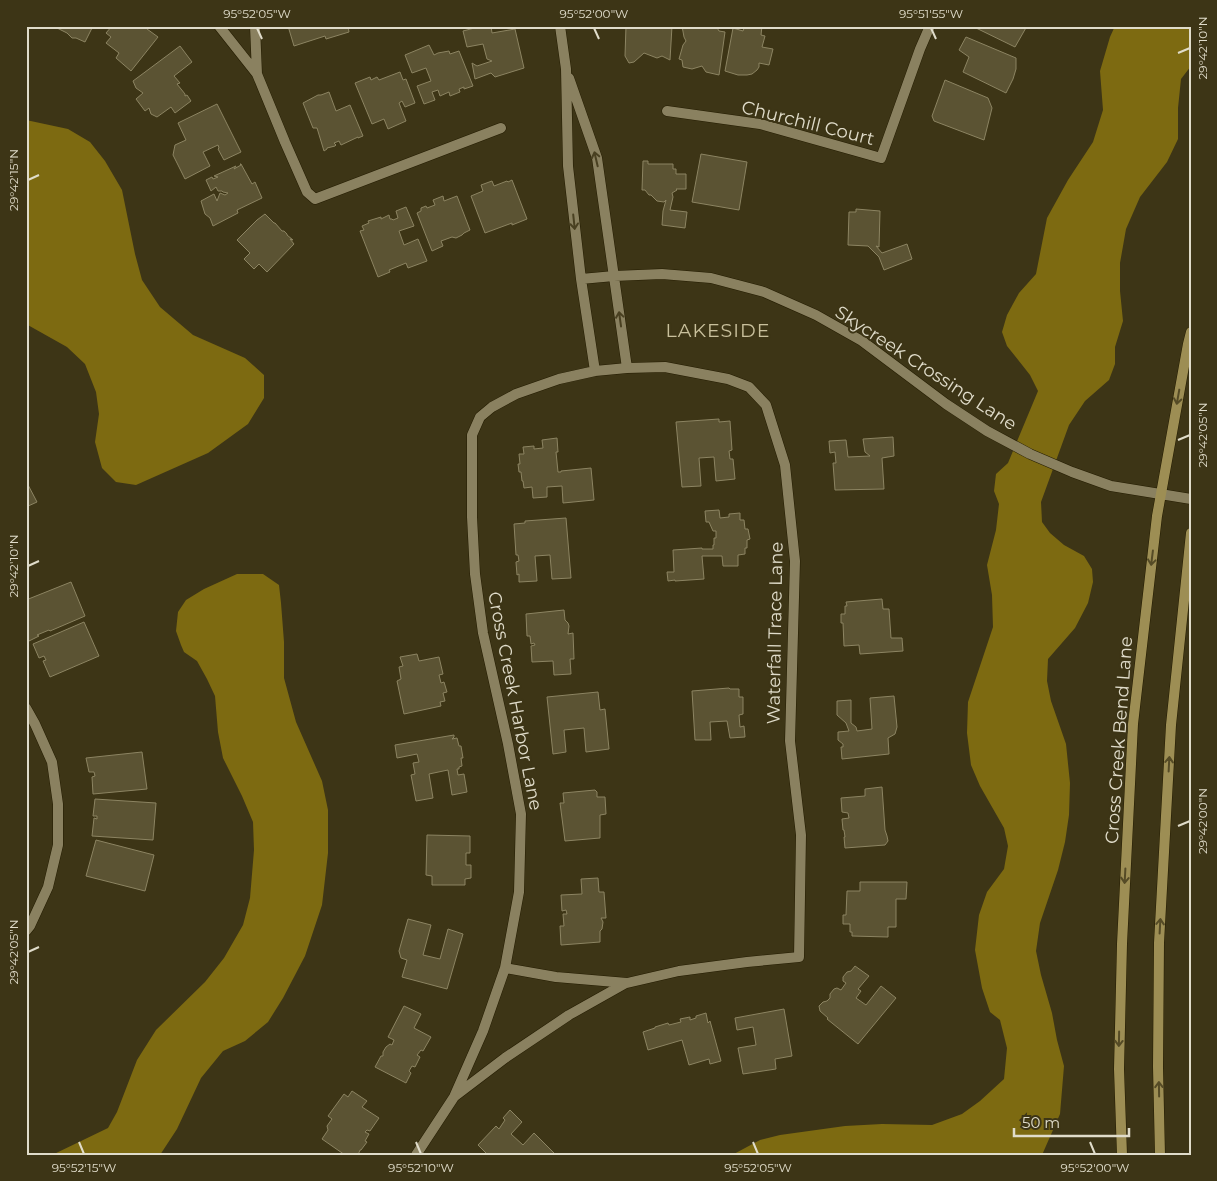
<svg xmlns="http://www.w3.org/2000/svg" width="1217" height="1181" font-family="Montserrat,sans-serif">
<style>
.water{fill:#7d6a11}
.building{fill:#5b5333;stroke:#8c8462}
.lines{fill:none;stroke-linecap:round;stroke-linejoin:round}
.street-casing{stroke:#241c00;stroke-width:11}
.secondary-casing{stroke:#241c00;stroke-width:11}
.street{stroke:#8a8160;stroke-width:10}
.secondary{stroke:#9d8e54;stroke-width:10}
.oneway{stroke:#494021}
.oneway2{stroke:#554b26}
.ticks{fill:none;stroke:#e0dcca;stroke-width:2}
.labels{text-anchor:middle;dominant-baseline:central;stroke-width:4;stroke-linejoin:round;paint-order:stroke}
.street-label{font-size:18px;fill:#e0dcca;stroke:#3d3516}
.neighbourhood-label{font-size:19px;letter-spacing:1px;fill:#c9c09c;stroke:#3d3516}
.neatline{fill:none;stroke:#e0dcca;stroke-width:2}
.ticks-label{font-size:12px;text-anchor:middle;fill:#e0dcca}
</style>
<rect width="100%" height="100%" fill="#3d3516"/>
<path class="water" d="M1115,26H1191V66L1181,79L1178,108V139L1167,162L1140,197L1126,229L1120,263V291L1123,321L1115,347V364L1109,380L1085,401L1069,425L1041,502L1042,522L1050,533L1064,545L1084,556L1092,569L1093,582L1088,603L1075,628L1048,659L1047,681L1051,701L1066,744L1070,783L1069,815L1065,842L1058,870L1040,923L1036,951L1041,975L1052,1013L1057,1040L1064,1066L1060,1114L1042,1155H732L760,1140L780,1135L845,1126L882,1124L932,1125L962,1114L980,1101L1004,1079L1007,1048L1000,1020L990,1012L982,988L975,950L979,915L987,892L1004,869L1008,846L1004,828L980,786L971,765L967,733L968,702L993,627L992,595L987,565L996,530L999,504L994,491L996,474L1008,463L1038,391L1030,375L1007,346L1002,332L1007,315L1019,293L1036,274L1047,218L1068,180L1093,142L1103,110L1100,71L1110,37Z
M26,120L68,129L90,142L105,161L122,190L135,254L142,280L160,307L193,335L245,358L264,375V398L248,424L208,453L136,485L116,482L102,468L95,442L99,414L96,392L85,364L67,347L26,324Z
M237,574H263L279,585L281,603L284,642V678L296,722L322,781L328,810V853L322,905L305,956L283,998L268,1022L245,1041L223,1051L201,1078L177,1129L160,1155H52L108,1128L117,1112L137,1060L156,1030L205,982L224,958L243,925L250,898L254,850L253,822L242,796L223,758L218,732L215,696L207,679L197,661L184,652L181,645L176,631L178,612L186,600L204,589Z"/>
<path class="building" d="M53,26H93L85,42L76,38H72L67,33Z
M112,26H149L147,29L158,37L131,71L116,58L119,53L106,43L111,37L106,33Z
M288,26H348L349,32L326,39L325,36L294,46Z
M482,26H491L492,33L515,29L524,68L495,77L491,73L475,79L472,63L477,66L492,61L487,59L483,44L467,47L463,31Z
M626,26H672L670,60L662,56L657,58L644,53L634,62L629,63L625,56Z
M682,26H716L719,31L725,32L719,75L706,72L702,66L692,69L683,67L682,60L679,59L683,45L686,41L684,37Z
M745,26L757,27V26H762L761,35L765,36L762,47L773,49L769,65L759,63V67L757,70L752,74L747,75H738L725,71L733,28L743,31Z
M974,26H1027L1015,47L974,27Z
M966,37L1016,58V69L1013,79L1006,93L963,72L969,57L959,50Z
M429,45L434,55L438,53L449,51L450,54L459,51L473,86L464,89V87L459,89L460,92L450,96L449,92L440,96L438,90L432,92L435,100L424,104L417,86L431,81L426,68L412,73L405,55Z
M180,46L192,62L174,76L180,83L177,84L185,94V96L187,95L191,101L175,113L171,107L157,117L151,114L149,108L145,111L136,99L143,93L136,88L133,81Z
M400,72L403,80L406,79L415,103L405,107L402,101L399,103L406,121L388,129L384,119L372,124L355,83L370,77L371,80L377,77L379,80Z
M945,80L988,98L992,108L984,140L934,121L932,116Z
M329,92L336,111L350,105L363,136L358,138V137L341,145L339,141L334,143L336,145L335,146L327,148V149L324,151L317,128H313L303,103L318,95H321Z
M217,104L241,152L224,160L218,149L219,148L218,145L203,152L210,166L185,179L173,155L175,145L186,140L178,123Z
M701,154L747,162L739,210L692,202Z
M643,161H648V164H673V169H676V174H686V189H676L677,190L672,193L673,197L670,210L687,212L685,228L662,225L663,211L666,200L664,202L657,201L651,195H649L645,190H642Z
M240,164H241L252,184L255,182L262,198L237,210L238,213L213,226L210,218L205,214L201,201L214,194L217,201L220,193L225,195L228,193L223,192L222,191H218L216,187L211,191L206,180L212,177L213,179L218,177L214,176L236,166L234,169L241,165Z
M512,180L527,219L512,225V223L485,233L471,196L483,191L481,185L492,181L494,186L507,181L508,182Z
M443,196L444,201L457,196L470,230L464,233L462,235L456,238L452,237L441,241L443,246L432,251L417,213L421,211V208L426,206L427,208L435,205L433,200Z
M406,207L414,226L399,231L404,245L418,239L427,261L408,268L406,263L389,270L390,272L378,277L360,231L364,230L362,226L369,223L368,221L381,217V219L389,215L390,219H392L393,220L398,218L396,211Z
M856,209L880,211L879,247L876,246L882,253L907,244L912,259L884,270L879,257L868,246L848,245L849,212H856Z
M265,214L274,223H275L282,231H284L287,234V235L293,240L290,239L294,244L267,272L259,264L254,269L244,259L250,253L237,240L257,220Z
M719,419V422L730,421L732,450L729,451L730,459H733L735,479L716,481L714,457L699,458L701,486L682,487L676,422Z
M893,437L894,456L882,458L884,489L835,490L833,463H836L835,452L830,453L829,441L846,440L848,457L870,456L865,452L863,439Z
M557,438L558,452H556L558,472H561V471L591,468L594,500L563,503L562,486L547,487V497L533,498L532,487L524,488L523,481H522L521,472H519L518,464H520L519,454H524L523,447L534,446V449L543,448L542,440Z
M26,481L37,502L26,507Z
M719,510L720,518L729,517V514L740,513V520H744L745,529H748L750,539L747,540V548H745V554L738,555V566H723L722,556H702L704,579L675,581V580L668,581L667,572H674L673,550L702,548V549H713V545H714V538H716V531H713L709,522H706L705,511Z
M566,518L571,578L552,579L550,555L535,556L537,581L519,582V574L517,575L516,562L519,561L518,555H516L514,524L525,523V521Z
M71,582L85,616L50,631L49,630L37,635L39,636L29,641L26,634V600Z
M882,599L883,609H889L891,638H902L903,651L860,654L859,645L844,646L843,623H841V614H845V606H847L846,602Z
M564,610L565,620L568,623L569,626L568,634L573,633L574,659H570L571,674L554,675L553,661L532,662L531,646L535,645L534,643L531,644L530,636H527L526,614Z
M84,622L99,656L50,677L43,661L46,660L44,656L39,658L33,644Z
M417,654L419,661L439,657L443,674L439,675L441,683L444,682L447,692L443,693L445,701L440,702L441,706L404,714L397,681L401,679L399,667L403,666L400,657Z
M729,688L730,689H739V697H743V714L739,715L740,727L744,726L745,737L730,738L727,721L710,722L711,740H695L692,691Z
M598,692L600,710L605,709L609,749L586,752L584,728L564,730L566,752L553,754L547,697Z
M894,696L897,727L895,734L888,738L889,754L842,759L841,747H843V744L838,740V732L849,731L846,723L837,715V701L851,700V723L856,727L857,731L872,729L870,698Z
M454,735V737L452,739L457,738L459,746H461L463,758H461L462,766L459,767V769H457L458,775L464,774L467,792L452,795L448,770L429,774L433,798L416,801L411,775L415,774L413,763L419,762L417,754L397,758L395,745Z
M142,752L147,789L93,794L92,777L95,776L94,772H89L86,758Z
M882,787L885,830L887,836L888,841L885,845L845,848L844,837H845L844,830H843L842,819L849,818L848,813L842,812L841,798L865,796V789Z
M595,790L597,792V797H605L606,814L600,815V838L565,841L560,803H564L563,793Z
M95,799L156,803L153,840L92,836L94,818L97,819V816H93Z
M427,835L470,836V853H466V865H471V878L465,879V885H432V876L426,875Z
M96,840L154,855L145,891L86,876Z
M598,878L599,892H604L606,918H601L603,922L602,929L600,931V942L561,945L560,926H564L563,914H567L566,910L562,911L561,895L582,894L581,879Z
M860,882H907L906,899H896V927H888V937L852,936V932H850V924H843V915H846L847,891H860Z
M408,919L431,925L423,955L440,959L448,929L463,934L447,989L402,977L407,960L401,958L399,951Z
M855,966L869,976L858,989L861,991L856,998L866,1005L881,986L896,998L858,1044L827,1019L828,1018L820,1011L819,1006L823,1002L827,1001L830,998V994L834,989L837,988L841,990L846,983L843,981V977L847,972L851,971Z
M404,1006L421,1014L414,1028L431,1037L423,1051L421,1050L417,1055L420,1057L415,1067L412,1066L409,1071L411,1073L406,1083L375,1067L381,1056H383V1052L386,1047L390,1044L392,1045L394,1040L388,1037Z
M784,1009L792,1056L775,1059L776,1069L743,1074L738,1048L756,1045L753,1027L737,1030L735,1018Z
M706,1013L708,1023L710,1021L721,1061L710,1064L709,1059L689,1065L682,1040L648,1050L643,1032L655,1028V1027L668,1023L669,1025L681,1022L680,1019L690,1017V1020L696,1018V1016Z
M352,1091L367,1101L362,1107L379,1118L370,1131L367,1130L365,1132L369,1134L365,1141L367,1142L361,1150H360L358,1155H345L322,1139L328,1130L327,1126L332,1119L328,1116L344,1094L348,1097Z
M510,1110L522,1122L511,1134L523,1145L534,1133L554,1153L552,1155H485L486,1153L478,1145L496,1126L499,1129L505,1120L503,1118Z"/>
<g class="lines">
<defs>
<path id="street" d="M219,26L257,74
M255,26L257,74L285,142L307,192L315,199L501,128
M560,26L566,69L568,166L581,279L595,371
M569,78L597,158L627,368
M667,111L760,124L881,158L920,49L930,26
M581,279L614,276L662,274L711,278L764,292L816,315L862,341L946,404L987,431L1030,454L1072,472L1111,486L1191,499
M26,708L35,724L52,762L58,804V845L48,887L30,926L26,931
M455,1096L505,1058L569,1015L626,983
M416,1155L454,1097L483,1031L505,968L519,892L521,814L508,744L483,633L475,574L472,517V435L480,417L492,407L516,394L559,379L595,371L627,368L665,367L728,379L749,387L766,405L785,465L795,561L790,741L801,835L799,957L747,962L679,971L627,983L556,977L505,968"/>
<path id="secondary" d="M1122,1155L1119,1069L1122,944L1133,724L1157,516L1188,344L1191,332
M1160,1155L1158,1067L1159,943L1171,725L1191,533"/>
</defs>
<use href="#street" class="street-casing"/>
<use href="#secondary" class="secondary-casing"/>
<use href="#street" class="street"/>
<use href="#secondary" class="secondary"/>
</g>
<defs><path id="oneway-shaft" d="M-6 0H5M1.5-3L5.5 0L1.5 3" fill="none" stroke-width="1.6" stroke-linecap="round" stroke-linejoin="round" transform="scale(1.25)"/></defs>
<g class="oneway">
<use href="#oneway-shaft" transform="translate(596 159) rotate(-103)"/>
<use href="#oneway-shaft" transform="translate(574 222) rotate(84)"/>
<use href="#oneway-shaft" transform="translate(620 319) rotate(-98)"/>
</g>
<g class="oneway2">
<use href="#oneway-shaft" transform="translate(1178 397) rotate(100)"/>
<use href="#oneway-shaft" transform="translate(1152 558) rotate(97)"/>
<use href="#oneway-shaft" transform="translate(1169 764) rotate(-87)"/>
<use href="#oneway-shaft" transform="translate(1125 876) rotate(93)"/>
<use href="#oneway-shaft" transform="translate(1160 926) rotate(-87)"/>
<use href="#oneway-shaft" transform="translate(1119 1039) rotate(91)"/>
<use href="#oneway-shaft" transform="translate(1159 1089) rotate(-91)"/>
</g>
<path class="ticks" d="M257,28L262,39M594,28L599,39M931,28L936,39M1178,53L1190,48M28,180L39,175M1178,440L1190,435M28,566L39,561M1178,826L1190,821M28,952L39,947M79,1142L84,1154M416,1142L421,1154M753,1142L758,1154M1090,1142L1095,1154"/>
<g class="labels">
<g class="street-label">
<text transform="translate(808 123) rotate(14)">Churchill Court</text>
<text transform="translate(926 368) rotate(33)">Skycreek Crossing Lane</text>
<text transform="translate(775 633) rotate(-89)">Waterfall Trace Lane</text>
<text transform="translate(515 701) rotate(79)">Cross Creek Harbor Lane</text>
<text transform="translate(1119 740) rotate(-86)">Cross Creek Bend Lane</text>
</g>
<g class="neighbourhood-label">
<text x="718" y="330">LAKESIDE</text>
</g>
</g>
<rect width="1217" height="1181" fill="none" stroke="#3d3516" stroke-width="55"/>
<path d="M1014 1128v8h115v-8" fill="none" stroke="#e0dcca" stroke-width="2.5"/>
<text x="1022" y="1128" font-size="15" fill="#e0dcca" stroke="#3d3516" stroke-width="4" paint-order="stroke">50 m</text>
<rect x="28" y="28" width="1162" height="1126" class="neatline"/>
<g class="ticks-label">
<text x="257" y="18">95°52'05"W</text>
<text x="594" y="18">95°52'00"W</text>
<text x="931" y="18">95°51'55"W</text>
<text transform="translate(1203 48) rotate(-90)" y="4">29°42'10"N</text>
<text transform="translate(14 180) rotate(-90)" y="4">29°42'15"N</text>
<text transform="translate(1203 435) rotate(-90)" y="4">29°42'05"N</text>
<text transform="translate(14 566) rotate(-90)" y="4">29°42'10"N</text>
<text transform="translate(1203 821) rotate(-90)" y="4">29°42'00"N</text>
<text transform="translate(14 952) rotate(-90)" y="4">29°42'05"N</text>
<text x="84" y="1172">95°52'15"W</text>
<text x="421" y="1172">95°52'10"W</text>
<text x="758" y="1172">95°52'05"W</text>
<text x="1095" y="1172">95°52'00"W</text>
</g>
</svg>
